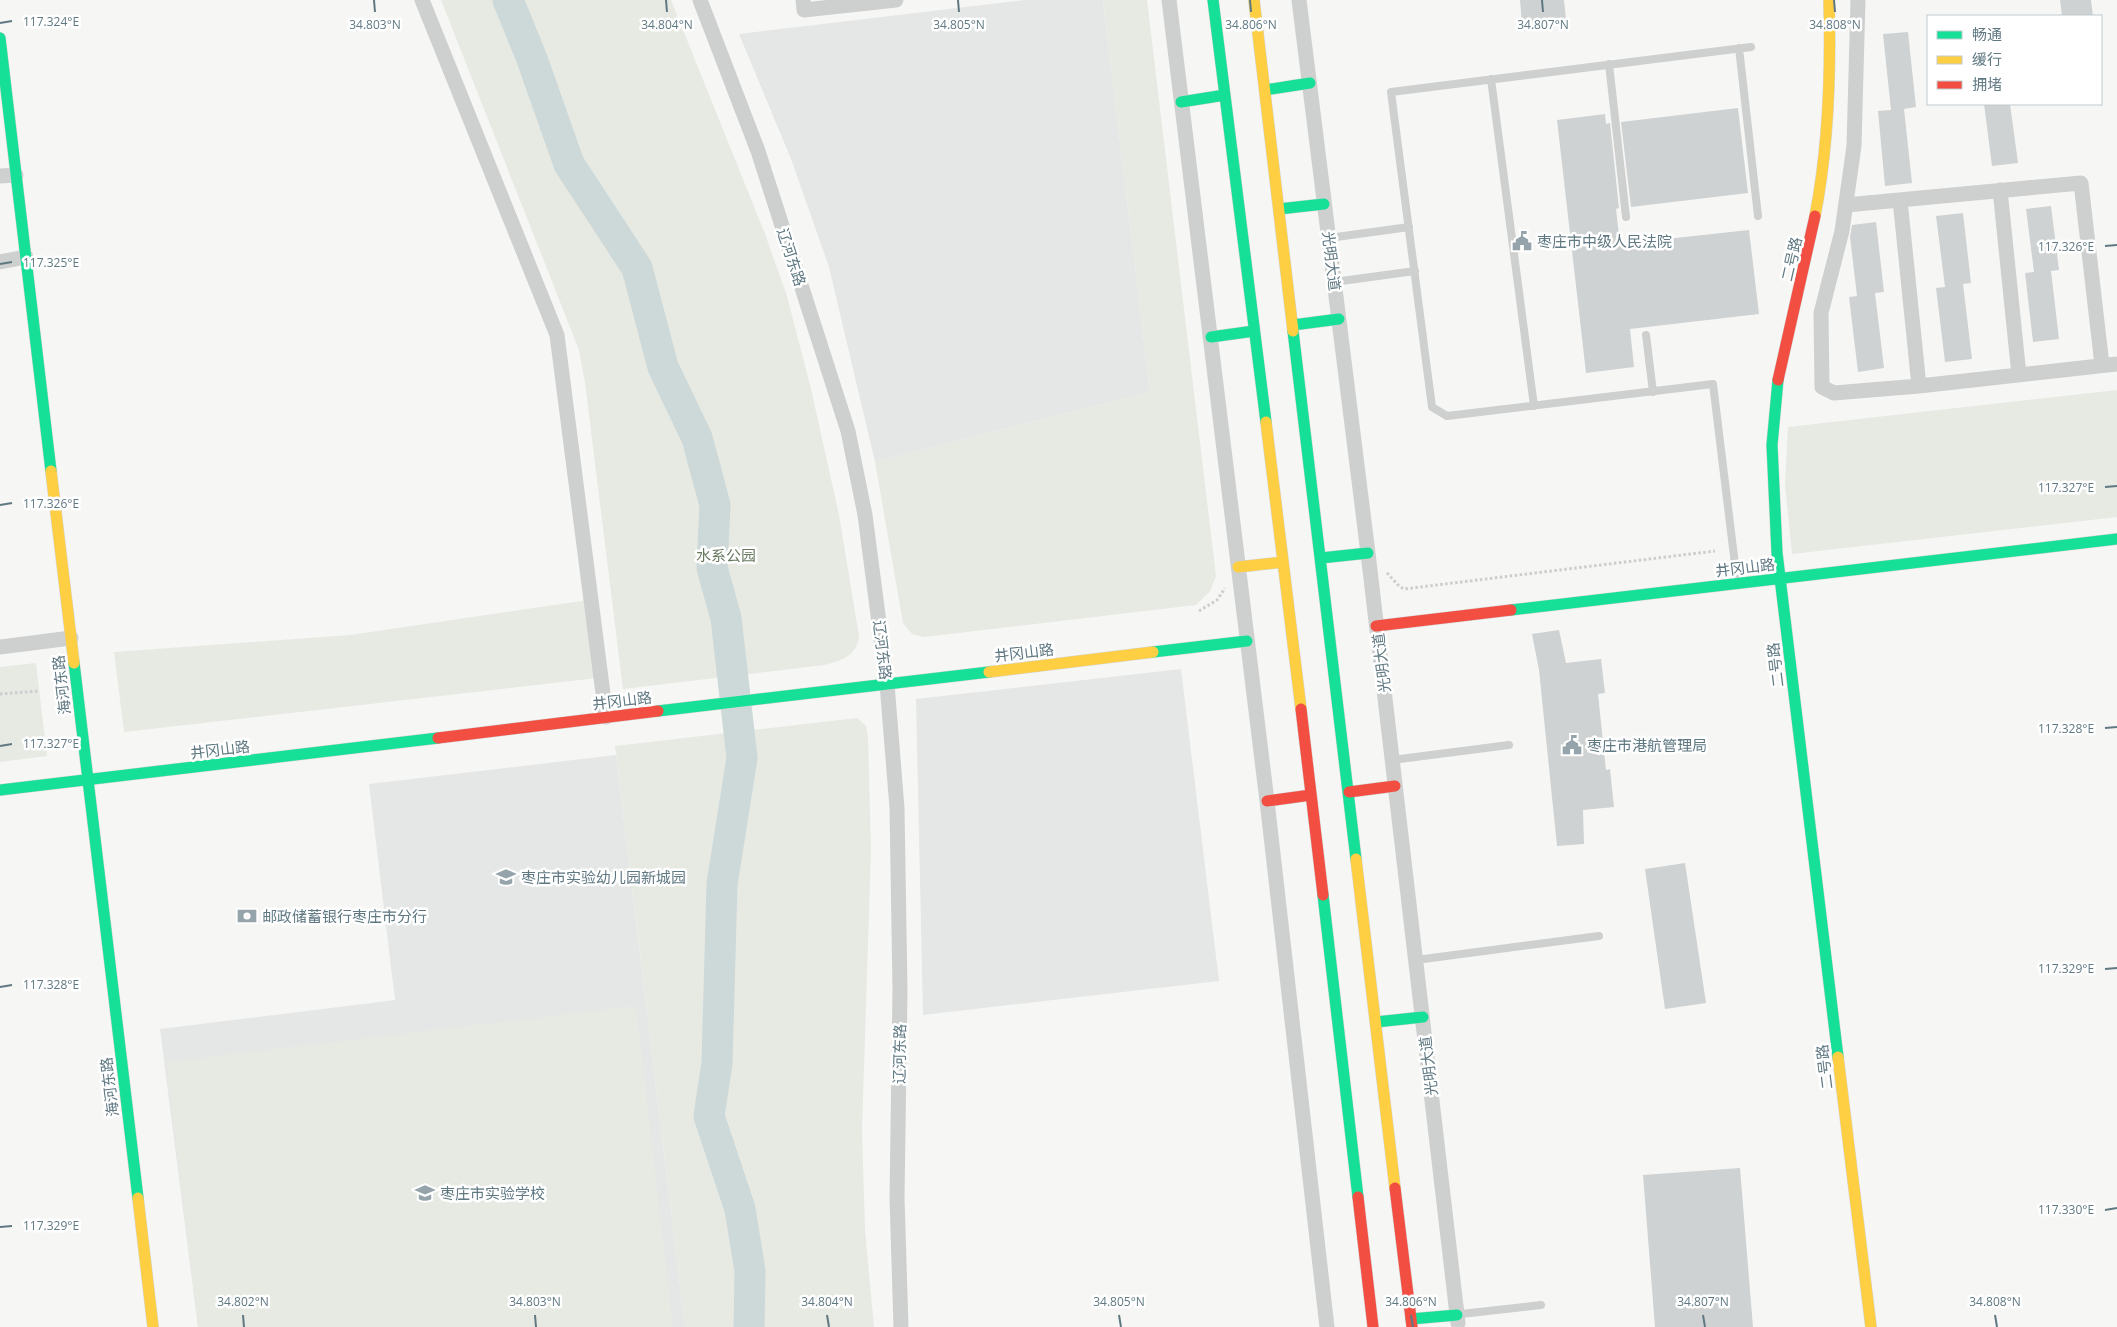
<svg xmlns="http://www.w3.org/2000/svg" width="2117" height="1327" font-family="'Open Sans','Noto Sans SC',sans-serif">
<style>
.built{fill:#e4e7e6}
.green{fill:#e7eae3}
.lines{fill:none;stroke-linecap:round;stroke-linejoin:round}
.river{stroke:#cdd8d9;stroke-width:31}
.building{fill:#cfd2d2}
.fast-casing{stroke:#d3d4d4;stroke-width:12}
.slow-casing{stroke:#d3d4d4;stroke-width:12}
.jam-casing{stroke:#d3d4d4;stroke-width:12}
.path{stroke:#cccdce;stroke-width:3;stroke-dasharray:2.5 2.5;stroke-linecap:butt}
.lane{stroke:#ced0d0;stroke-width:8}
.street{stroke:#ced0d0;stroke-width:15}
.fast{stroke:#16e098;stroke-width:11}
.slow{stroke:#ffcf43;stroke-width:11}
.jam{stroke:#f24e42;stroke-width:11}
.ticks{fill:none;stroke:#5f7882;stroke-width:2}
.labels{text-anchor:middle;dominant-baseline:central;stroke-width:5;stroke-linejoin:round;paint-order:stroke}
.poi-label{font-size:15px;fill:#5f7882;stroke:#fff;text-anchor:start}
.street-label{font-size:15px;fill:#5f7882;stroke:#fff}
.park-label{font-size:15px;fill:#67795f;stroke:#fff}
.ticks-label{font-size:12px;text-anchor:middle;fill:#5f7882;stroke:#fff;stroke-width:5;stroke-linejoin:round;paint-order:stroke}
</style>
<rect width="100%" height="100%" fill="#f6f6f5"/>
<path class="built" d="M1025,0H1103L1150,392L875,462L829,267L791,159L739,34Z
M1181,669L1219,981L923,1015L916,699Z
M616,755L685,1327H198L160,1029L395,1000L369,784Z"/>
<path class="green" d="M441,0H671L765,234L787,296L811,389L839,515L859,636C857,656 841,661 824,665L623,689L585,383L579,350Z
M1103,0H1147L1216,576L1210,591L1196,605L924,637L912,634L903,623L875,462L1150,392Z
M2117,390V517L1792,554L1785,485L1788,427Z
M588,600L597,678L124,732L114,652L350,635Z
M36,663L47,756L0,762V667Z
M857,718L866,726L868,737L871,850L862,1130L865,1230L874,1327H685L615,746Z
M636,1006L673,1327H198L166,1062Z"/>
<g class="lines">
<path class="river" d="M508,0L532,59L569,164L637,268L663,367L697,438L715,505L712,568L726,618L742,758L722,884L717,1063L709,1116L740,1209L750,1271L749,1327"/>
</g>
<path class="building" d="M1520,0H1564L1566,19L1522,24Z
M2060,0H2091L2093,16H2062Z
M1908,32L1916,107L1904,109L1912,183L1885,186L1878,111L1891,110L1883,34Z
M1984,104H2010L2018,163L1992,166Z
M1738,108L1748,193L1631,207L1621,122Z
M1605,114L1606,124L1610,123L1619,208L1616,209L1620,244L1749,230L1759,314L1630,329L1634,367L1586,373L1557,120Z
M2051,206L2059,270L2051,271L2059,339L2033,342L2025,273L2034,272L2026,209Z
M1963,213L1971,283L1963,284L1972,359L1945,362L1936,288L1945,287L1936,216Z
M1876,222L1884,292L1875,293L1884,368L1858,372L1849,297L1857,296L1850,237L1852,225Z
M1559,630L1566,663L1601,659L1605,693L1598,694L1606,770L1610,769L1614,807L1583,810L1584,844L1557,846L1539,670L1532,634Z
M1685,863L1706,1003L1665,1009L1645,869Z
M1740,1168L1753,1327H1655L1643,1175Z"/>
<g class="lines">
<defs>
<path id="fast" d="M1213,0L1266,422
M0,38L51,471
M1265,90L1310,83
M1181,102L1225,95
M1279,209L1324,204
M1293,325L1339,319
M1293,331L1356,859
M1211,337L1254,331
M1778,380L1772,445L1777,553L1838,1057
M1321,558L1368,553
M1511,610L2117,539
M1153,652L1247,641
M74,663L138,1198
M658,711L989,672
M0,790L438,738
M1323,895L1358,1197
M1376,1022L1423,1017
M1411,1319L1457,1315"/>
<path id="slow" d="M1254,0L1293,331
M1815,216C1829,145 1831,72 1829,0
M1266,422L1301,709
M51,471L74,663
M1238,567L1283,562
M989,672L1153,652
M1356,859L1395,1188
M1838,1057L1871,1327
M138,1198L153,1327"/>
<path id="jam" d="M1778,380L1815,216
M1376,626L1511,610
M1301,709L1323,895
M438,738L658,711
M1349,792L1395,786
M1267,801L1311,795
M1395,1188L1412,1327
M1358,1197L1373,1327"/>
</defs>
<use href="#fast" class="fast-casing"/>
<use href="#slow" class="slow-casing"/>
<use href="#jam" class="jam-casing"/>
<path class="path" d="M1387,573L1399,586L1404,589L1715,551
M1199,611L1217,600L1225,588
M0,694L39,691"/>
<path class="lane" d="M1739,48L1758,216
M1609,64L1626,217
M1491,79L1534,406
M1329,238L1409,227
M1334,282L1415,271
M1646,335L1653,392
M1737,581L1713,384L1447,416L1432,407L1391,92L1751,47
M1392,760L1509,745
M1416,960L1599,936
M1461,1314L1541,1305"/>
<path class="street" d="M422,0L557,335L606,717
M700,0L758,151L848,431L865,515L887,684L897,808L900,990L897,1198L901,1327
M803,0L804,10L896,0
M1169,0L1267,801L1327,1327
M1299,0L1368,553L1458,1323
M1858,0L1854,146L1842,231L1821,313L1822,387L1834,393L1919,386L2117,364
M0,176L16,175
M2000,190L2019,375
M1900,200L1919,386
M1846,205L2081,183L2102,365
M0,262L26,257
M0,647L71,638"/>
<use href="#fast" class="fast"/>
<use href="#slow" class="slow"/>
<use href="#jam" class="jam"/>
</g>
<path class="ticks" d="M374,0L375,12M666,0L667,12M958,0L959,12M1250,0L1251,12M1542,0L1543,12M1834,0L1835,12M0,23L12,21M2105,246L2117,245M0,264L12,262M2105,487L2117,486M0,505L12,503M2105,728L2117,727M0,746L12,744M2105,969L2117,968M0,987L12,985M2105,1210L2117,1208M0,1227L12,1226M243,1315L244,1327M535,1315L536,1327M827,1315L829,1327M1119,1315L1121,1327M1411,1315L1413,1327M1703,1315L1705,1327M1995,1315L1997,1327"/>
<defs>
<symbol id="civic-bare" viewBox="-9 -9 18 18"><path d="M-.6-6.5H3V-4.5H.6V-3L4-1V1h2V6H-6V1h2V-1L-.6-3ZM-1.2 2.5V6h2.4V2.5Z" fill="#94a4aa" stroke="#fff" stroke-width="2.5" paint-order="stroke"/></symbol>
<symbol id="school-bare" viewBox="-9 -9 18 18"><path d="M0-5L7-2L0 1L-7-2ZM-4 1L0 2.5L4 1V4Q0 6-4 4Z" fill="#94a4aa" stroke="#fff" stroke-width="2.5" paint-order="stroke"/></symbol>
<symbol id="bank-bare" viewBox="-9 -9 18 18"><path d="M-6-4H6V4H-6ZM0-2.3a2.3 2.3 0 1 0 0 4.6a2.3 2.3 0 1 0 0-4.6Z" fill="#94a4aa" stroke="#fff" stroke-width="2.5" paint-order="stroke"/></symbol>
</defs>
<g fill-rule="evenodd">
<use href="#civic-bare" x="1508" y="227" width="28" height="28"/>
<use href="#civic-bare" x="1558" y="731" width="28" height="28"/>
<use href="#school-bare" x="492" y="863" width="28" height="28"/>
<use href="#bank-bare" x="233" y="902" width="28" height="28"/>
<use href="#school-bare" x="411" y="1179" width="28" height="28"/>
</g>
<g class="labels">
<g class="poi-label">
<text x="1537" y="241">枣庄市中级人民法院</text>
<text x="1587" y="745">枣庄市港航管理局</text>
<text x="521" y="877">枣庄市实验幼儿园新城园</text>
<text x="262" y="916">邮政储蓄银行枣庄市分行</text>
<text x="440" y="1193">枣庄市实验学校</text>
</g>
<g class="street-label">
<text transform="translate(792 257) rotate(72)">辽河东路</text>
<text transform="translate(1791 259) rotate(-77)">二号路</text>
<text transform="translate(1332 261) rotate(83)">光明大道</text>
<text transform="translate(1745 567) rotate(-7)">井冈山路</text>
<text transform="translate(883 650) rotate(83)">辽河东路</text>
<text transform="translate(1024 652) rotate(-7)">井冈山路</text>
<text transform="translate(1381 663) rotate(-97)">光明大道</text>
<text transform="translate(1775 665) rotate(-97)">二号路</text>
<text transform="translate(61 685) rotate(-97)">海河东路</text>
<text transform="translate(622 700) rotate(-7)">井冈山路</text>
<text transform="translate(220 749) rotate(-7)">井冈山路</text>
<text transform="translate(899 1054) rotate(-89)">辽河东路</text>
<text transform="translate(1428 1066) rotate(-97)">光明大道</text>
<text transform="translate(1824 1067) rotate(-97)">二号路</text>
<text transform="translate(109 1087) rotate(-97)">海河东路</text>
</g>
<g class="park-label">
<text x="726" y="555">水系公园</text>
</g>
</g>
<g class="ticks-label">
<text x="51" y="26">117.324°E</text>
<text x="375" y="29">34.803°N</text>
<text x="667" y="29">34.804°N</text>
<text x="959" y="29">34.805°N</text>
<text x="1251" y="29">34.806°N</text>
<text x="1543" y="29">34.807°N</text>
<text x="1835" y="29">34.808°N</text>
<text x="2066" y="251">117.326°E</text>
<text x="51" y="267">117.325°E</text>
<text x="2066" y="492">117.327°E</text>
<text x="51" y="508">117.326°E</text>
<text x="2066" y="733">117.328°E</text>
<text x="51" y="748">117.327°E</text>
<text x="2066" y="973">117.329°E</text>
<text x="51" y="989">117.328°E</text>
<text x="2066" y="1214">117.330°E</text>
<text x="51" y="1230">117.329°E</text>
<text x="243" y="1306">34.802°N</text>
<text x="535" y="1306">34.803°N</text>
<text x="827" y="1306">34.804°N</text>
<text x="1119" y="1306">34.805°N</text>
<text x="1411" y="1306">34.806°N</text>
<text x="1703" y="1306">34.807°N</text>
<text x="1995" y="1306">34.808°N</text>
</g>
<rect x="1927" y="15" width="175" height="90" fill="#ffffff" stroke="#bfc9cd"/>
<rect x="1937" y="31" width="25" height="8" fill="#16e098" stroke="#bfc9cd"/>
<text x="1972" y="40" font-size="15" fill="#5f7882">畅通</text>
<rect x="1937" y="56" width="25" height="8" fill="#ffcf43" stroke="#bfc9cd"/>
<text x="1972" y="65" font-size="15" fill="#5f7882">缓行</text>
<rect x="1937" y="81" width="25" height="8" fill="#f24e42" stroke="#bfc9cd"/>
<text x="1972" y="90" font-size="15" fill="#5f7882">拥堵</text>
</svg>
